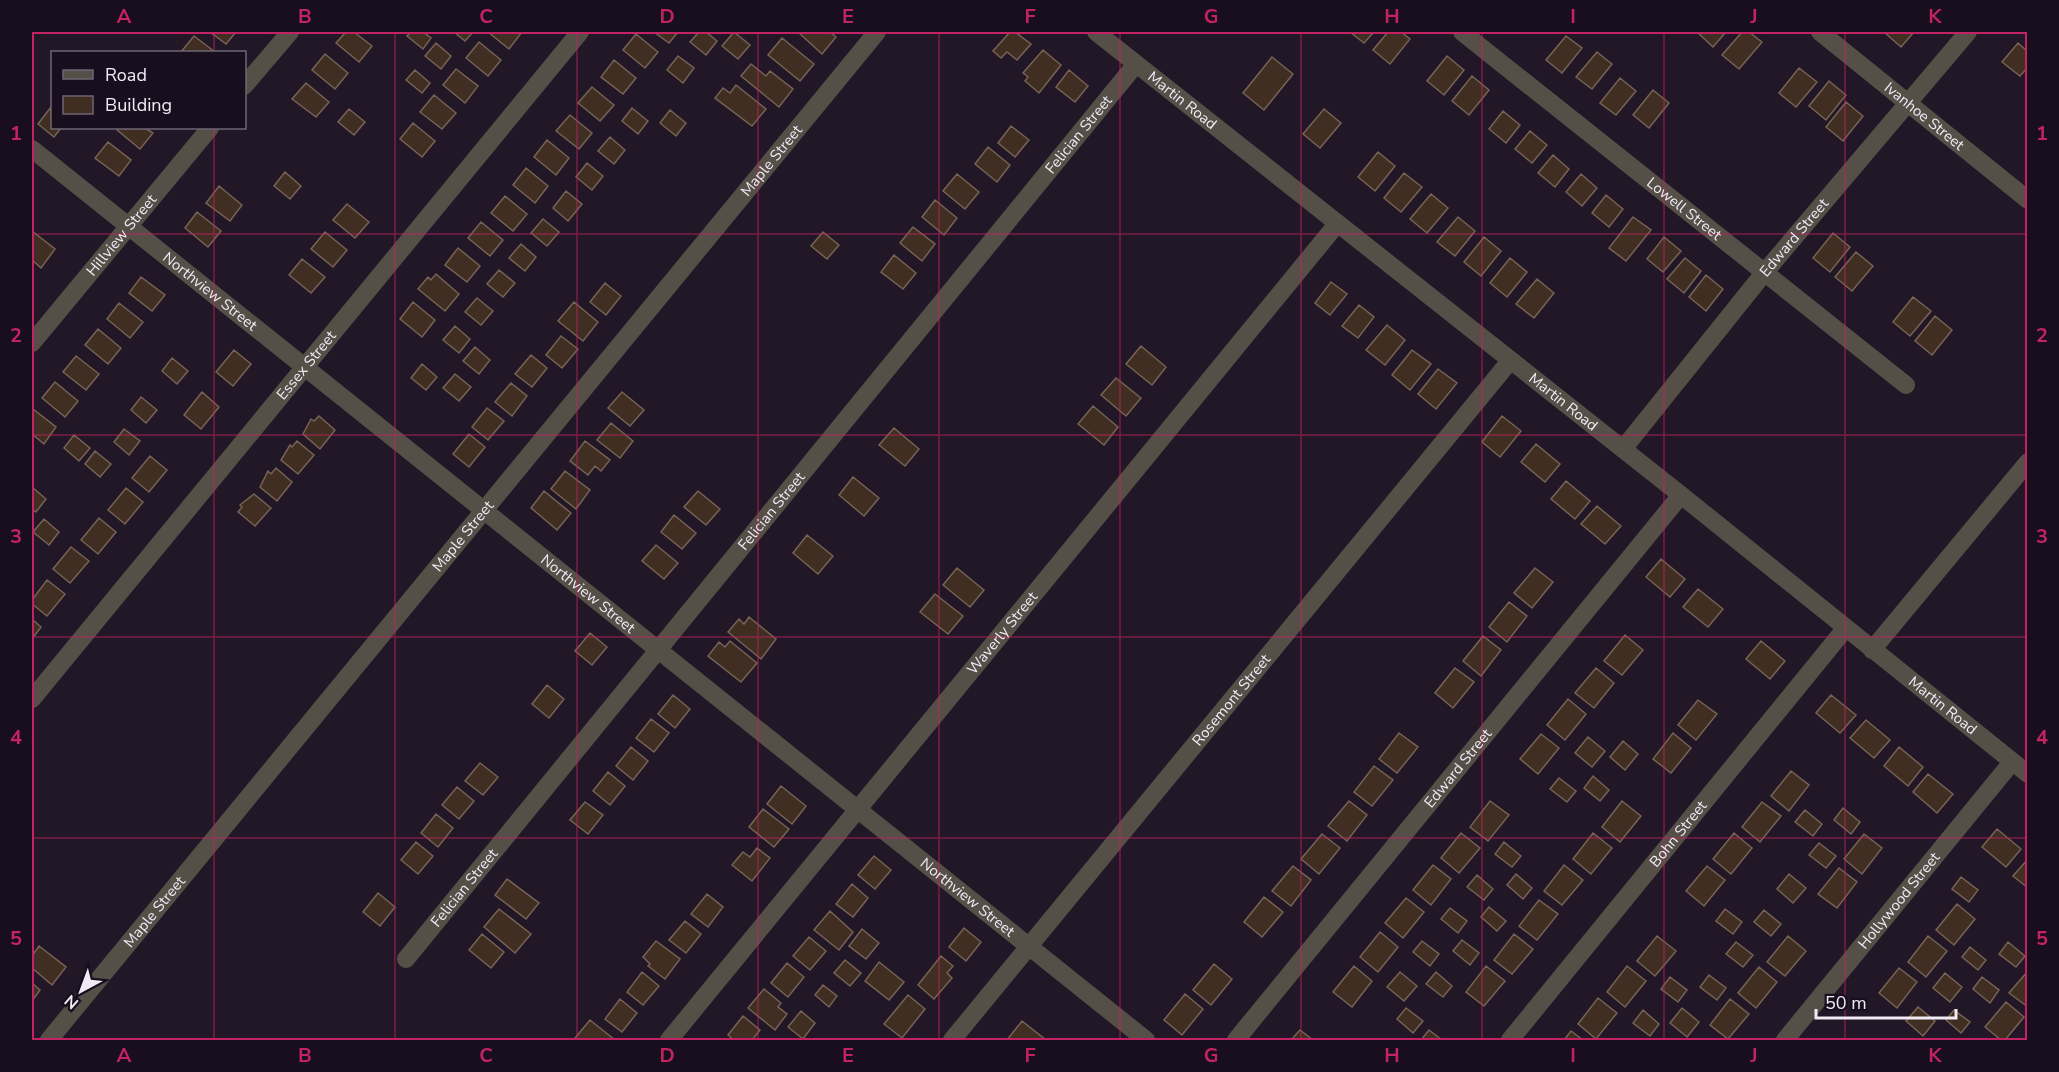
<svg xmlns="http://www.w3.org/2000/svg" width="2059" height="1072" font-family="'Nunito Sans',sans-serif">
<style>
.building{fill:#402e22;stroke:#776356;stroke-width:1.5}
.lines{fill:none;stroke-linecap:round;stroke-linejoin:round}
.minor{stroke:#564f48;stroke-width:18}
.grid{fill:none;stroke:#c42363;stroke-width:1.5;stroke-opacity:0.55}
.labels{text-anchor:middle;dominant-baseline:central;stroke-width:6;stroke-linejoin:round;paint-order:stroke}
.street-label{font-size:15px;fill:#f2ebf6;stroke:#180e1d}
.neatline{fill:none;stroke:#c42363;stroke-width:2}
.grid-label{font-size:20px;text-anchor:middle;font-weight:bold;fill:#c42363}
</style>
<rect width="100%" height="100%" fill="#211726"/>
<path class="building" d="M210,32H236L226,44Z
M346,32H354L372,46L359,62L336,43Z
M411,32H423L431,38L423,49L407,36Z
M454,32H473L465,41Z
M488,32H522L509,49Z
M654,32H678L669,43Z
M699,32H706L717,41L706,55L690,42Z
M734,32L750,45L738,59L722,46Z
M798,32H830L836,37L822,54Z
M1010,32H1015L1031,44L1017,60L1007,52L1001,58L993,51Z
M1350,32H1374L1364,43Z
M1388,32H1401L1410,39L1390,64L1373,50Z
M1697,32H1726L1713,47Z
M1742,32H1749L1762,42L1739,69L1722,55Z
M1884,32H1914L1901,47Z
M636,34L658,52L645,68L623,50Z
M194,36L215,52H181Z
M1566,36L1582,48L1562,73L1546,60Z
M782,38L814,64L800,81L768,55Z
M479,42L501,60L488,76L466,58Z
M436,43L451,56L441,69L425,56Z
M2018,43L2028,52V67L2020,76L2002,62Z
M1043,50L1061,65L1039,93L1025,81L1028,77L1023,73Z
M1597,52L1612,64L1592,89L1576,77Z
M325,54L348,73L335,89L312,70Z
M678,56L694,68L683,83L667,70Z
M1447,56L1464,70L1444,95L1427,81Z
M1272,57L1293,74L1264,110L1243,93Z
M614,60L636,78L623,94L601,77Z
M751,64L766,76L770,71L793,89L779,107L741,76Z
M1799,68L1817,82L1796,107L1779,93Z
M456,69L478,86L465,103L443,85Z
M415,70L430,83L422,93L406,80Z
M1069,70L1088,86L1075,102L1056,87Z
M1472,76L1489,90L1469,115L1452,101Z
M1620,78L1636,91L1616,115L1600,103Z
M1829,81L1846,95L1826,120L1809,106Z
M306,83L329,102L316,117L292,99Z
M736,85L766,109L752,126L715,98L723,88L730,93Z
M592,87L614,105L600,121L578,103Z
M1653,90L1669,103L1649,128L1633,115Z
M434,95L456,113L442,129L420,112Z
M1846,102L1863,116L1843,141L1826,127Z
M51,107L52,128H61L54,137L38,124Z
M632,108L648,121L638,134L622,121Z
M349,109L365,122L354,135L338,122Z
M1324,109L1341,123L1320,148L1303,134Z
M670,110L686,123L676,136L660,123Z
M1503,111L1520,125L1506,143L1489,129Z
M570,115L592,133L579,149L556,131Z
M413,123L435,141L422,157L400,139Z
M1011,126L1029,140L1015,157L998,143Z
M119,128H145L153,133L140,149L117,130Z
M1530,131L1547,145L1532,163L1515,149Z
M610,137L625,150L614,164L598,151Z
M547,140L569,158L556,175L534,157Z
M108,142L131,160L119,176L95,158Z
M988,147L1010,165L997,182L975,164Z
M1378,152L1395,166L1375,191L1358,177Z
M1553,155L1569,169L1555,187L1538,173Z
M587,163L603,176L592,190L576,177Z
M526,168L548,186L535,203L513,185Z
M285,172L301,186L290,199L274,186Z
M1404,173L1422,187L1401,212L1384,198Z
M957,174L979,192L965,209L943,191Z
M1581,174L1597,188L1582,206L1566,192Z
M219,186L242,205L230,221L206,203Z
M566,191L582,204L568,221L553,208Z
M1431,194L1448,208L1427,233L1410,219Z
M1606,195L1623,209L1609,227L1592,213Z
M505,196L527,214L513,231L491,213Z
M935,200L957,218L944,235L922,217Z
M347,204L369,222L355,238L333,220Z
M197,212L221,231L208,247L185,228Z
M1458,217L1475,231L1455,256L1437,242Z
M1633,217L1651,230L1626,261L1609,248Z
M543,219L559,232L547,246L531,233Z
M481,222L503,240L490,256L468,238Z
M913,227L935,244L922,261L900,243Z
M32,231L55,249L41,268L32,260Z
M325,232L347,250L333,267L311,249Z
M823,232L839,245L827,259L811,246Z
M1833,233L1850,247L1830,272L1813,258Z
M1484,237L1501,251L1481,276L1464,262Z
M1664,237L1681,251L1663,272L1647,259Z
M521,244L536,257L525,271L509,258Z
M458,248L480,266L467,282L445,265Z
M1856,252L1873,266L1852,291L1835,277Z
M894,255L916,273L903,289L881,272Z
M1510,258L1527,272L1507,297L1490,283Z
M1685,258L1701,271L1684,293L1667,279Z
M302,259L325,277L311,293L289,275Z
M499,270L515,283L503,297L487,284Z
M436,274L459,294L445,311L418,289L428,277L431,280Z
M1706,275L1723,289L1706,311L1689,297Z
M141,277L165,295L152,311L129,293Z
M1537,279L1554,293L1534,318L1516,304Z
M1331,282L1347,294L1330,315L1315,303Z
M605,283L621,296L606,315L590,302Z
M1913,297L1931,311L1910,336L1893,322Z
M477,298L493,311L481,325L465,312Z
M413,302L435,320L422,337L400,319Z
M574,302L598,322L583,341L558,321Z
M119,303L143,322L130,338L107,319Z
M1359,305L1374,317L1358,338L1342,326Z
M1935,316L1952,330L1932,355L1915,341Z
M1387,325L1405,340L1385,365L1366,350Z
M455,326L470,339L459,353L443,340Z
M98,329L121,348L108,364L85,345Z
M561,336L578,349L562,368L546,355Z
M1141,346L1166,367L1152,385L1126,364Z
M475,347L490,360L479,374L463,361Z
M234,350L251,364L233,386L216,372Z
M1412,350L1431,364L1410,390L1392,375Z
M531,355L547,368L532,387L515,374Z
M76,356L99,374L86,390L63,372Z
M172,358L188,371L177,384L162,371Z
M422,364L437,377L426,390L411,378Z
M1438,369L1457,383L1436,409L1418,394Z
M455,374L471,387L459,401L443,388Z
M1116,378L1141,398L1126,416L1101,395Z
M55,382L78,401L65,417L42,398Z
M511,383L527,396L512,416L495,402Z
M202,392L219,407L201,429L184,415Z
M622,392L644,410L630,426L608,408Z
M141,397L157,410L146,423L131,410Z
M1093,406L1118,427L1104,445L1078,424Z
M487,408L504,421L488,440L472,427Z
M33,409L56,427L44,444L32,434Z
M319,416L335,430L320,449L303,434L311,419L314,421Z
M1502,416L1521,431L1500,457L1482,442Z
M611,423L633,441L620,458L597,440Z
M894,428L919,449L905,466L879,445Z
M124,429L140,441L129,455L114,442Z
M469,434L485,447L469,467L453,454Z
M74,435L90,448L79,461L64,448Z
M297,441L314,455L298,474L281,460L290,445L292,447Z
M585,441L610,460L601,471L595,466L588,475L570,461Z
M1536,444L1560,464L1545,482L1521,462Z
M95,451L111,464L100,477L85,464Z
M150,456L167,470L149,492L132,478Z
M276,468L292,482L277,501L260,487L268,471L271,474Z
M565,471L590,490L576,509L551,489Z
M853,477L879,498L864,516L839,495Z
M1566,481L1590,501L1575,519L1551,499Z
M32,487L46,499L36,512L32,509Z
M126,488L143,502L125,524L108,510Z
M544,491L571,513L557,530L531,508Z
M698,491L720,509L706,525L684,507Z
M254,494L271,508L255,526L238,512L242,507L240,505Z
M1597,506L1621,526L1605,544L1581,524Z
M674,515L696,533L682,549L661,532Z
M99,518L116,532L98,554L81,540Z
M44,519L59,532L49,545L33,532Z
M807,535L833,556L818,574L793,553Z
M656,545L678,563L664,579L642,561Z
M71,547L89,561L70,583L53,569Z
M1661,559L1685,579L1670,597L1646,577Z
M957,568L984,590L970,607L943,585Z
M1535,568L1553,582L1532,608L1514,593Z
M47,580L65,594L47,616L32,604V600Z
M1698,589L1723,609L1708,627L1683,607Z
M935,594L963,616L948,634L920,612Z
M1509,602L1527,616L1507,642L1489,627Z
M749,617L776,639L761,659L728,632L739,619L744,624Z
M32,619L41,627L32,639Z
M590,633L607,647L592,665L575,651Z
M1625,635L1643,650L1622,675L1604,661Z
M1483,636L1501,650L1481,676L1463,661Z
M730,641L757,663L741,682L708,656L719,642L725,647Z
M1761,641L1785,661L1770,679L1746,659Z
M1455,668L1474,682L1453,708L1435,693Z
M1596,668L1614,683L1594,708L1575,693Z
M547,685L564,699L549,718L532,704Z
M673,695L690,709L675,728L658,714Z
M1831,695L1856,715L1840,733L1816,713Z
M1568,699L1586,714L1565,740L1547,725Z
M1698,700L1717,714L1696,740L1678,725Z
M651,719L669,733L654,752L636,738Z
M1866,720L1890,740L1874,758L1850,738Z
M1399,733L1418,747L1397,773L1379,759Z
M1673,733L1691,748L1671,773L1653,759Z
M1541,734L1559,748L1538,774L1520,759Z
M1588,737L1605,751L1592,767L1575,753Z
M1623,741L1638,754L1625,770L1610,757Z
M631,747L648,761L633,780L616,766Z
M1899,747L1923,767L1908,786L1884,766Z
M480,763L498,777L483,795L465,781Z
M1374,766L1393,780L1372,806L1354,792Z
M1791,771L1809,785L1789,811L1771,796Z
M608,772L625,786L610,805L593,791Z
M1928,774L1953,794L1937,813L1913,792Z
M1593,776L1609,790L1600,801L1584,788Z
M1559,778L1576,791L1567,802L1550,789Z
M781,786L806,806L792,824L767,804Z
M457,787L474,801L459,819L442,805Z
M1349,801L1367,815L1347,841L1328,826Z
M1490,801L1509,815L1488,841L1470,827Z
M1622,801L1641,816L1620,842L1602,827Z
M585,802L603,815L588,834L570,820Z
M1762,802L1781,816L1760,842L1742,827Z
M1843,808L1860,822L1851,834L1834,820Z
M763,809L789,829L774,847L749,827Z
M1805,810L1822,824L1813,836L1795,822Z
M436,814L453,828L438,847L421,833Z
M1997,829L2021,849L2006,867L1982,847Z
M1461,833L1480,848L1459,873L1441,858Z
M1593,833L1612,848L1591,874L1573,859Z
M1734,833L1752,848L1731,874L1713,859Z
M1322,834L1340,848L1319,874L1301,859Z
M1864,834L1882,848L1862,874L1844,859Z
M416,842L433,856L418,874L401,860Z
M1504,842L1521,856L1512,867L1495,854Z
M1819,843L1836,856L1826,868L1809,855Z
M757,848L770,858L752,881L732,865L743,852L750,857Z
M874,856L891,870L875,889L858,875Z
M2028,859V888L2013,876Z
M1433,865L1451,879L1431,905L1413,890Z
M1564,865L1583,880L1562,905L1544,891Z
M1293,866L1311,880L1291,906L1272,891Z
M1707,866L1725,880L1704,906L1686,891Z
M1839,868L1857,882L1837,908L1818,894Z
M1516,874L1532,888L1523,899L1507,885Z
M1789,874L1806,888L1793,903L1777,889Z
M1477,875L1493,889L1484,900L1467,887Z
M1961,877L1978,890L1969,902L1952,889Z
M507,879L539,903L526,919L495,895Z
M852,884L868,898L853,917L836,904Z
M378,893L395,907L380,926L363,912Z
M707,894L723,907L708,927L691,914Z
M1264,897L1283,912L1262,937L1244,922Z
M1406,898L1424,912L1403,938L1385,923Z
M1539,900L1558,914L1537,940L1519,926Z
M1957,904L1975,919L1954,945L1936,930Z
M1489,907L1506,921L1497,931L1481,917Z
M1450,908L1467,921L1458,933L1441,919Z
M499,909L531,934L515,953L484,927Z
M1725,909L1742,922L1733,934L1716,921Z
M1764,910L1781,924L1771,936L1754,922Z
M830,911L853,932L839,950L814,930Z
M685,921L701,934L686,953L669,940Z
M964,928L981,942L966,961L949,947Z
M862,929L879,943L866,959L849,946Z
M1380,932L1398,947L1378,972L1360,957Z
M482,934L504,952L491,968L469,950Z
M1514,934L1533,949L1512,974L1494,960Z
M1657,936L1676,951L1655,976L1637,961Z
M1788,936L1806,951L1785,976L1767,962Z
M1928,936L1947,951L1926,977L1908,962Z
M809,937L826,951L810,970L793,956Z
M1462,940L1479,953L1470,965L1453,951Z
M656,941L680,959L665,979L648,966L650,964L643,957Z
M1422,941L1439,954L1430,966L1413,952Z
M1736,942L1753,955L1743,967L1726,954Z
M2008,942L2025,956L2016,967L1999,954Z
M39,946L66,967L52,985L32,968V956Z
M1970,947L1986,960L1978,970L1962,957Z
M941,956L953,966L947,973L952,978L934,999L918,985Z
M845,960L861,973L850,986L834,973Z
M879,962L904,982L889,1000L865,981Z
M787,963L804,977L788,997L771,983Z
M1214,964L1232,979L1211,1005L1193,990Z
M1354,966L1372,981L1352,1007L1333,992Z
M1486,966L1505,981L1484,1006L1466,992Z
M1627,966L1646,981L1625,1007L1607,992Z
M1759,967L1777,982L1756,1008L1738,993Z
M1899,968L1917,982L1897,1008L1879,993Z
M2028,971V1007L2009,993Z
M642,972L659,986L643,1005L627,992Z
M1400,972L1417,986L1404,1001L1387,987Z
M1436,972L1452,986L1443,997L1426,984Z
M1945,973L1962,987L1950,1002L1933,988Z
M1709,975L1726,988L1717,1000L1700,987Z
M1670,977L1687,990L1678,1002L1661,989Z
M1982,977L1999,990L1990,1003L1973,989Z
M32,983L40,990L32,1001Z
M823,985L837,996L829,1007L815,995Z
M764,989L781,1003L778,1007L787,1014L775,1030L748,1008Z
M1185,994L1203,1009L1182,1035L1164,1020Z
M908,995L925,1009L902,1038L884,1024Z
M1598,998L1617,1013L1596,1039L1578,1024Z
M620,999L637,1013L622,1032L605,1019Z
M1730,999L1749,1014L1728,1039L1710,1025Z
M2006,1002L2024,1017L2005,1040H2001L1985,1027Z
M1918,1007L1935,1021L1923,1036L1906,1021Z
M1406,1008L1423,1021L1413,1033L1397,1019Z
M1682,1008L1699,1022L1687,1037L1670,1023Z
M1643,1010L1659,1024L1650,1036L1633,1023Z
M1954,1010L1970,1022L1961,1033L1946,1020Z
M801,1011L815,1023L803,1039L788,1027Z
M743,1016L760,1030L752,1040H734L728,1035Z
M590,1020L615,1040H578L575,1038Z
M1022,1021L1046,1040H1007Z
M1300,1030L1313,1040H1291Z
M1429,1030L1442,1040H1421Z
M1571,1031L1583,1040H1564Z"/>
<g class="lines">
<g class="minor">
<path id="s1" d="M1096,32L1681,495L2028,774"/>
<path id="s2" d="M1462,32L1906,385"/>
<path id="s3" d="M1820,32L2028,200"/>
<path d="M244,86L290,32"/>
<path id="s4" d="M32,149L1146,1040"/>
<path id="s5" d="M32,343L210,128"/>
<path id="s6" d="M1623,449L1764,273L1968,32"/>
<path d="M1872,650L2028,462"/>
<path id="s7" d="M32,699L580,32"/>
<path id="s8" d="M406,959L1136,64"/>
<path id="s9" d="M49,1040L877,32"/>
<path id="s10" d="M669,1040L1337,224"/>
<path id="s11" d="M952,1040L1510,361"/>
<path id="s12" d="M1236,1040L1681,495"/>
<path id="s13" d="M1510,1040L1845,629"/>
<path id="s14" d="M1785,1040L2012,762"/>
</g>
</g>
<path class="grid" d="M214,32V52M395,32V1040M577,32V1040M758,32V1040M939,32V1040M1120,32V1040M1301,32V1040M1482,32V1040M1664,32V1040M1845,32V1040M214,128V1040M32,234H2028M32,435H2028M32,637H2028M32,838H2028"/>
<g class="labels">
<g class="street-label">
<text stroke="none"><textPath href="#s1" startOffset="110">Martin Road</textPath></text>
<text stroke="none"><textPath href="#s3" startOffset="134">Ivanhoe Street</textPath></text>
<text stroke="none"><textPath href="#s8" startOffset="1064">Felician Street</textPath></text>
<text stroke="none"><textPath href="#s9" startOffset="1138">Maple Street</textPath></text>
<text stroke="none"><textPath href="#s2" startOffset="284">Lowell Street</textPath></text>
<text stroke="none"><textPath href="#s5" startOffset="140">Hillview Street</textPath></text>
<text stroke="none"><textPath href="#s6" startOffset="272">Edward Street</textPath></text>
<text stroke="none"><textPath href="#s4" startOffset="228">Northview Street</textPath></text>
<text stroke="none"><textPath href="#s7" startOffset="432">Essex Street</textPath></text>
<text stroke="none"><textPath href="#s1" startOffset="596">Martin Road</textPath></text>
<text stroke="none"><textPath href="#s8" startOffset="578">Felician Street</textPath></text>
<text stroke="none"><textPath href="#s9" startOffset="652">Maple Street</textPath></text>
<text stroke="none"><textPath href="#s4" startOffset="712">Northview Street</textPath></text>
<text stroke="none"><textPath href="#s10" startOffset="526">Waverly Street</textPath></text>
<text stroke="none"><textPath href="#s11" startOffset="440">Rosemont Street</textPath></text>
<text stroke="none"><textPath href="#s1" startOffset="1082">Martin Road</textPath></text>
<text stroke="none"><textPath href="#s12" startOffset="351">Edward Street</textPath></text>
<text stroke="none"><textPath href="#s13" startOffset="266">Bohn Street</textPath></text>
<text stroke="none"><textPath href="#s8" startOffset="92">Felician Street</textPath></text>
<text stroke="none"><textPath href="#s4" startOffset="1198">Northview Street</textPath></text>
<text stroke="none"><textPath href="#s14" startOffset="180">Hollywood Street</textPath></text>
<text stroke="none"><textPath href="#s9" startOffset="166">Maple Street</textPath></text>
</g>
</g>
<rect width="2059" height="1072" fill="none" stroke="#180e1d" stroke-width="66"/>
<rect x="51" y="51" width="195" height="78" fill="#180e1d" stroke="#6f6674" stroke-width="1.5"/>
<rect x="63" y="70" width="30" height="9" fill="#564f48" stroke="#6f6674" stroke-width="1.5"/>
<text x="105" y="81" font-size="18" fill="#f2ebf6">Road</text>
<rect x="63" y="96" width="30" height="18" fill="#402e22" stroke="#6f6674" stroke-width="1.5"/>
<text x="105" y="111" font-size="18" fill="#f2ebf6">Building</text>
<g transform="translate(81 991) rotate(221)" stroke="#180e1d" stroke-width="4.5" paint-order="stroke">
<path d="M0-4.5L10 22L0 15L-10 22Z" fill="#f2ebf6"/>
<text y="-9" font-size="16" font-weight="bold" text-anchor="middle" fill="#f2ebf6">N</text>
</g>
<path d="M1816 1009v9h140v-9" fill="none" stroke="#f2ebf6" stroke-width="3"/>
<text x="1825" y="1009" font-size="18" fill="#f2ebf6" stroke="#180e1d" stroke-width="4.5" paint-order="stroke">50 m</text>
<rect x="33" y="33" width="1993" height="1006" class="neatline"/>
<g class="grid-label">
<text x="124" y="23">A</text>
<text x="305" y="23">B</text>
<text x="486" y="23">C</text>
<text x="667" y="23">D</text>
<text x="848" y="23">E</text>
<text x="1030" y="23">F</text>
<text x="1211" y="23">G</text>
<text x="1392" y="23">H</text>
<text x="1573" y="23">I</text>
<text x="1754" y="23">J</text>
<text x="1935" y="23">K</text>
<text x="16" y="140">1</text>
<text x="2042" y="140">1</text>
<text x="16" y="342">2</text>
<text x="2042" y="342">2</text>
<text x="16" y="543">3</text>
<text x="2042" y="543">3</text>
<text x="16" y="744">4</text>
<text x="2042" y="744">4</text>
<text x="16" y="945">5</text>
<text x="2042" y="945">5</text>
<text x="124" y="1062">A</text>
<text x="305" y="1062">B</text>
<text x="486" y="1062">C</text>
<text x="667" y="1062">D</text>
<text x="848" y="1062">E</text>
<text x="1030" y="1062">F</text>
<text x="1211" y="1062">G</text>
<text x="1392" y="1062">H</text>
<text x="1573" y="1062">I</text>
<text x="1754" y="1062">J</text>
<text x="1935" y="1062">K</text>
</g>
</svg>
